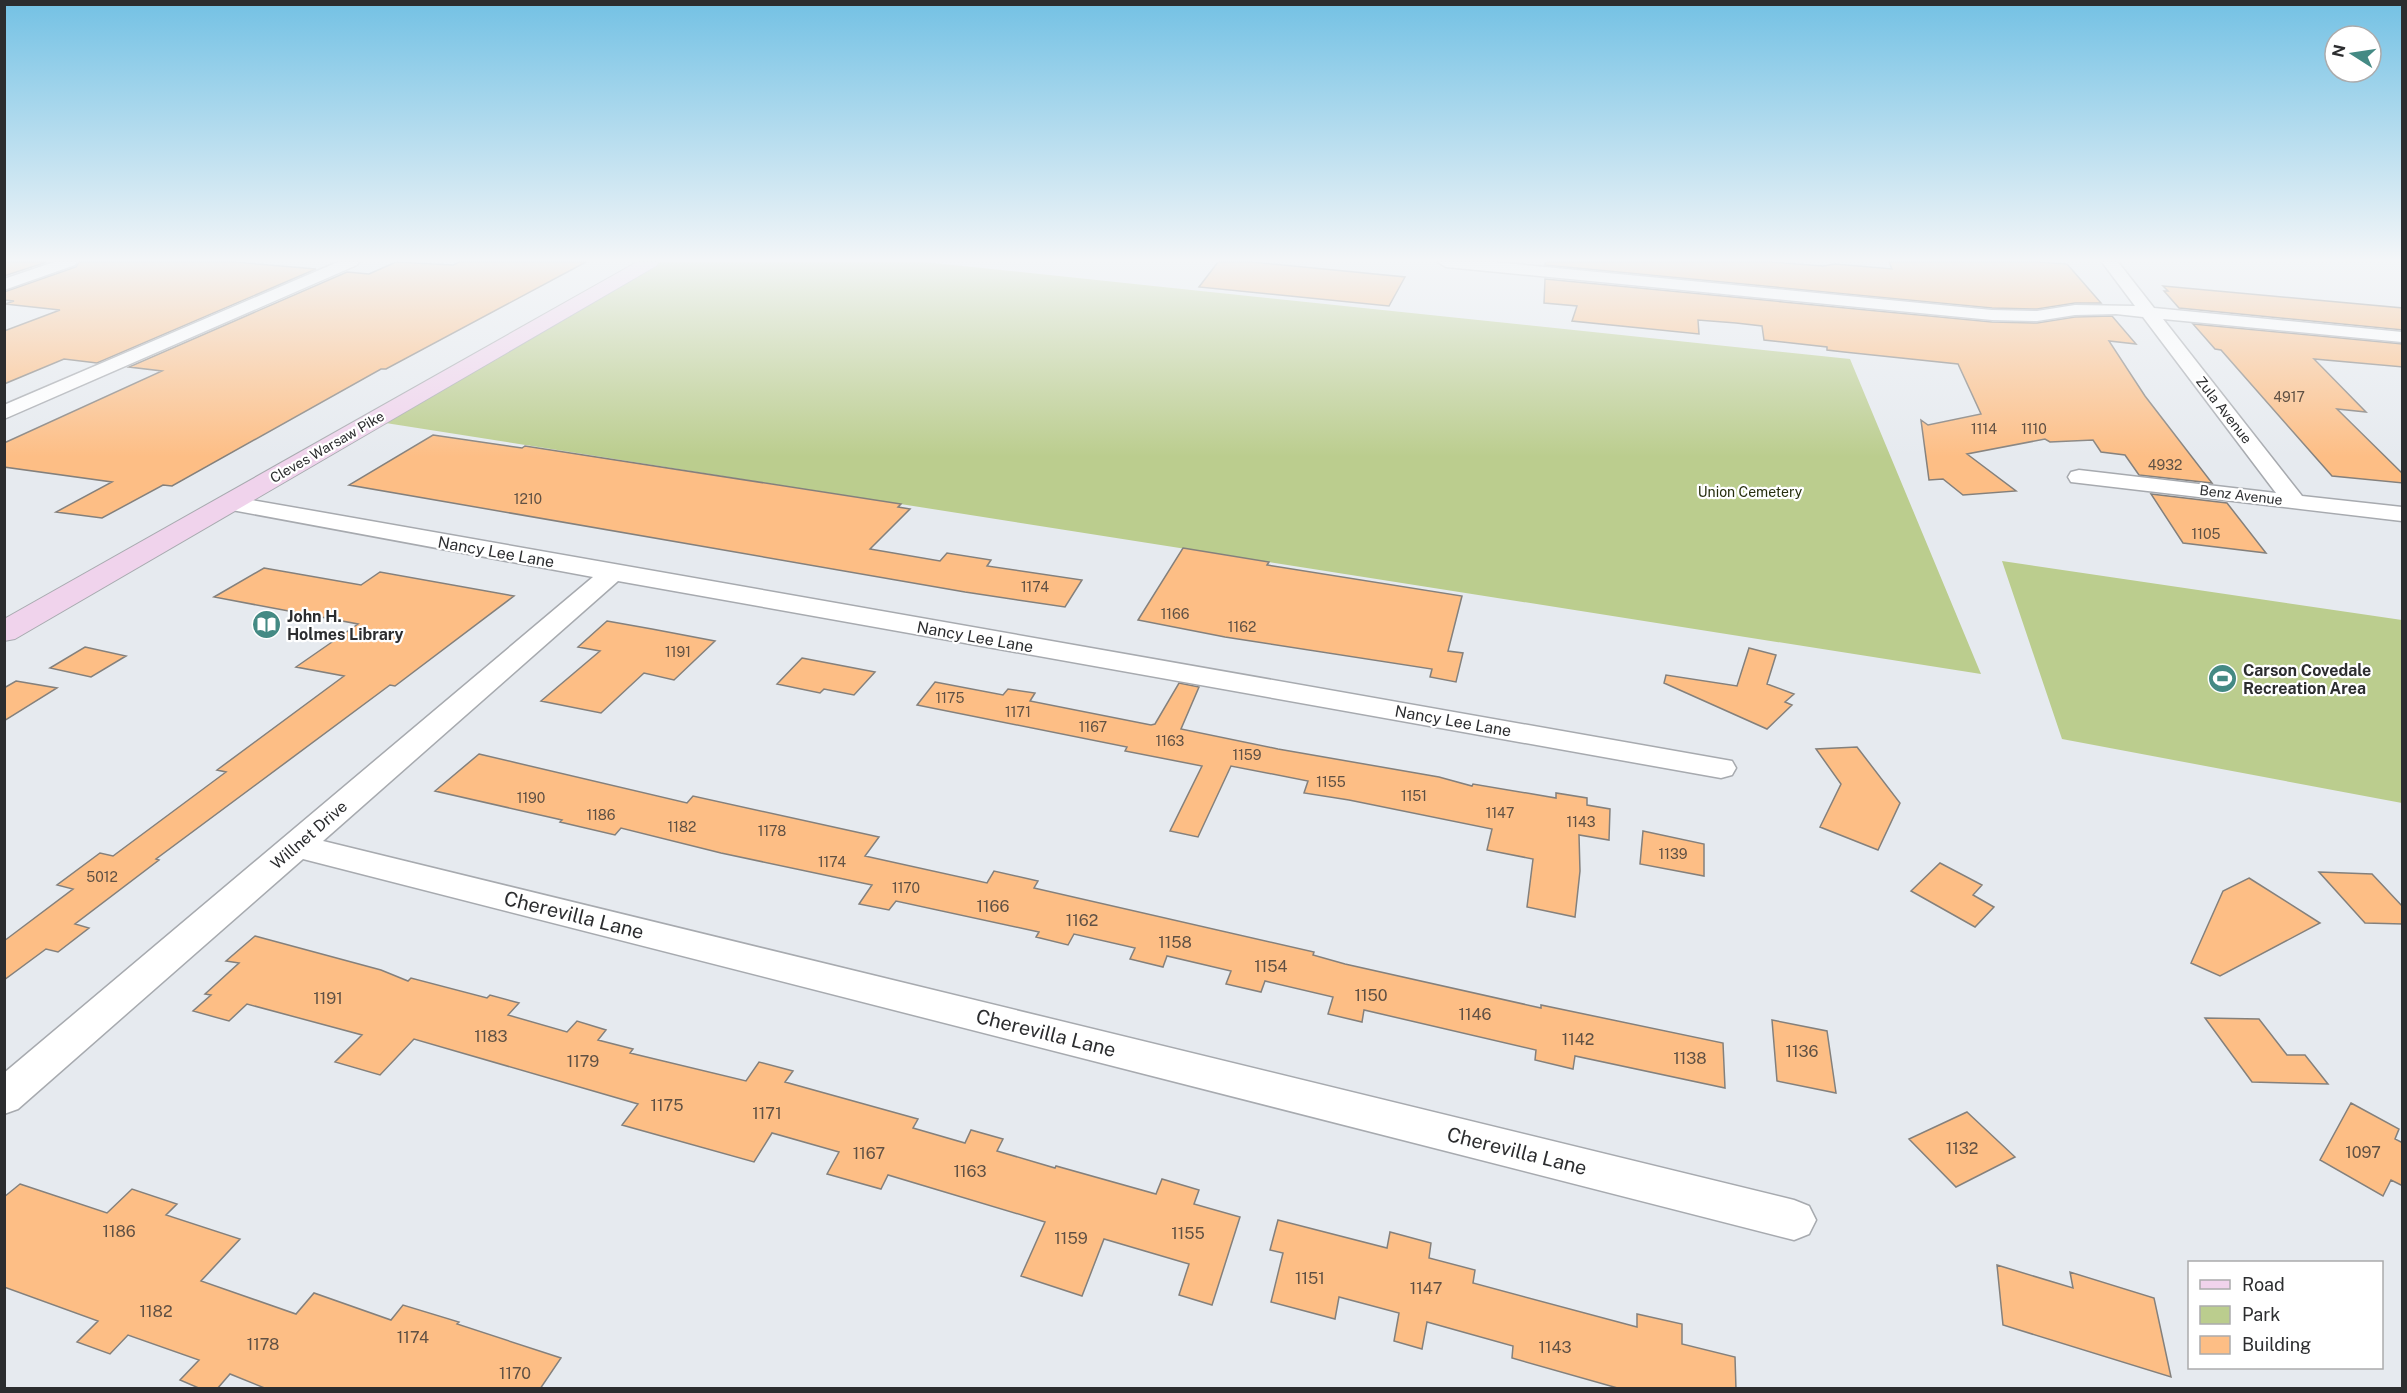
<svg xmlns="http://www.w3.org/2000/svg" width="2407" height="1393" font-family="'Public Sans',sans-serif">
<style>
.green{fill:#bbcd8e}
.building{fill:#fdbe85;stroke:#84807c;stroke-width:1.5}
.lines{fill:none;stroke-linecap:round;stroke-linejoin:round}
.street-casing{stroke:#a7aaaf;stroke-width:3}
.secondary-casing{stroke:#a7aaaf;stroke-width:2}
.street{fill:#fff;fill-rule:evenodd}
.secondary{fill:#f0d3ec;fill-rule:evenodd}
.labels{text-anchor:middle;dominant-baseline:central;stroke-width:4.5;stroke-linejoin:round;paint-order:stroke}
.number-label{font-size:14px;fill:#605144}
.far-street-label{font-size:14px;fill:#2c2d2f;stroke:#fff}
.far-park-label{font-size:14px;fill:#262e0e;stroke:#fff}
.street-label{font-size:16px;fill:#2c2d2f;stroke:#fff}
.poi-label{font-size:16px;font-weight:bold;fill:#2c2d2f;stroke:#fff;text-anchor:start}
.near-number-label{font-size:16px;fill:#605144}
.near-street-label{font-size:20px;fill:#2c2d2f;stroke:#fff}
</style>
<rect width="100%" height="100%" fill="#e6eaef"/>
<path class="green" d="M650,262H925L1850,359L1981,674L373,421Z
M2002,561L2402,620V803L2062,739Z"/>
<path class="building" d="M4,262H47L4,276Z
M79,262H235L316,269L97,363L64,359L4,384V331L60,310L5,304L14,301L4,300V292L76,267Z
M396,262L453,265L459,262H586L386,369H381L172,486L163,485L102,518L56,512L112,482L4,467V443L162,371L129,367L347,272L369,274Z
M1218,262H1251L1405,277L1389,306L1199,287Z
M1546,262H1770L1823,266L1835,264L1892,269L1889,262H2036L2067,264L2101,303H2075L2037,309L1992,308L1545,265Z
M1545,279L1992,322L2037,323L2075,317L2112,316L2136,344L2109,341L2145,396L2212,483L2139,475L2125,455L2101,452L2093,440L2050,442L2045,439L1967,454L2016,491L1963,495L1943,479L1929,480L1921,420L1928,425L1981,414L1958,364L1844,352L1827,350V347L1764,340L1762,326L1736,323L1698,320L1699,334L1572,321L1577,306L1544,303Z
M2163,286L2403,308V330L2179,308L2164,291H2168Z
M2193,324L2403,344V367L2314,359L2366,412L2337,409L2403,474V483L2332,476L2221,350L2215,349Z
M433,435L522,448L525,446L901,504L898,507L910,509L870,549L940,561L947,553L991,560L987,566L1082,580L1065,607L965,592L349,485Z
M2151,494L2227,503L2266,553L2183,543Z
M1183,548L1269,562L1267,565L1462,596L1448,651L1463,653L1456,682L1430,677L1432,669L1225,637L1138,620Z
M264,568L361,585L380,572L514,596L395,686L390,685L156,859L159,860L75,924L89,928L58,952L46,949L4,980V941L73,889L57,885L100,853L113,856L226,772L217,770L344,676L296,667L358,624L214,597Z
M607,621L652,629L715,641L674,680L644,673L601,713L541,701L600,651L578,647Z
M85,647L126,656L91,677L50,668Z
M1749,648L1776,655L1767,684L1794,694L1785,702L1792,705L1767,729L1664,683L1666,675L1737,686Z
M802,658L875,672L854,695L824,689L820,693L777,684Z
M16,681L57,688L4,721V688Z
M935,682L1003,695L1008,689L1035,693L1030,701L1151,725L1155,724L1179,683L1199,687L1181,729L1278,749L1439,777L1472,786L1473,784L1556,798V793L1587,798V805L1610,809L1609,840L1579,835L1580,871L1575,917L1527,907L1533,859L1487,850L1492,829L1349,800L1304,793L1308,781L1231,766L1198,837L1170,831L1202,766L1125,751L1127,747L917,705Z
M1857,747L1900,803L1878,850L1820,827L1841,784L1816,749Z
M479,754L687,803L693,796L879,837L865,856L987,883L994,871L1038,881L1034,888L1314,952L1313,955L1345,964L1541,1008V1005L1723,1043L1725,1088L1575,1056L1573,1069L1535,1060L1536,1050L1364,1010L1362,1022L1328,1014L1333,997L1265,981L1261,992L1226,984L1231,971L1167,956L1163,967L1130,959L1135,948L1074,934L1068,945L1036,937L1039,932L896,901L889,910L859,904L872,885L721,853L621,828L615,835L560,822L562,820L435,791Z
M1643,831L1704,844V876L1640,864Z
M1940,863L1982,885L1973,895L1994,907L1975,927L1911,891Z
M2319,872L2372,874L2403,907V924L2365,923Z
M2249,878L2320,923L2220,976L2191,963L2223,891Z
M255,936L381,970L408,981L411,978L487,998L490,995L519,1003L508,1015L567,1032L577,1021L606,1030L598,1040L633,1049L630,1053L746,1081L759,1062L793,1071L785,1082L918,1119L913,1128L965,1143L971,1130L1003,1139L997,1151L1055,1168L1056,1166L1156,1194L1162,1179L1199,1190L1194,1204L1240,1217L1212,1305L1179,1295L1189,1264L1104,1239L1082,1296L1021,1276L1045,1222L888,1175L881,1189L827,1174L839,1152L772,1133L754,1162L622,1125L638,1104L414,1039L380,1075L335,1062L362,1035L247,1004L229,1021L193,1011L211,995L205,994L239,963L226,961Z
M2205,1018L2259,1019L2287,1055H2305L2328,1084L2252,1082Z
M1772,1020L1827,1031L1836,1093L1777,1081Z
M2351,1103L2399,1129L2395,1139L2403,1143V1186L2391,1180L2383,1196L2320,1160Z
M1967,1112L2015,1157L1956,1187L1909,1139Z
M20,1184L107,1213L132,1189L177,1204L166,1215L240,1239L201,1281L296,1314L314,1293L391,1320L403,1305L459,1322L457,1324L561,1358L540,1389H267L230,1374L217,1389H201L180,1380L199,1360L128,1335L110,1354L77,1342L98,1321L4,1287V1197Z
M1278,1220L1387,1248L1390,1232L1431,1243L1429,1258L1475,1270L1473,1283L1637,1327V1314L1682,1324V1344L1735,1357L1736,1389H1621L1512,1358L1513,1346L1427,1322L1422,1349L1394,1341L1399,1313L1339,1297L1335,1319L1271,1302L1283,1253L1270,1250Z
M1997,1265L2073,1288L2070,1272L2154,1298L2171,1377L2003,1325Z"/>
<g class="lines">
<defs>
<path id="street" d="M54,262H77L75,265L4,290V279Z
M338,262H359L357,265L4,419V405Z
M1438,262H1494L1992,310L2037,311L2075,305L2135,306L2102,262H2118L2154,308L2402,332V342L2163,319L2302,496L2402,507V521L2071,482L2068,477L2071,472L2079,470L2276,493L2143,317L2116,314L2075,315L2037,321L1992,320L1446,267Z
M229,496L1732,761L1736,768L1732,775L1721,778L618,581L323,841L1794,1200L1809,1206L1816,1220L1809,1234L1794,1240L303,859L18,1109L4,1114V1073L593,577L221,508L218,503L221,498Z"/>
<path id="secondary" d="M637,262H659L656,266L15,639L4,641V619Z"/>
</defs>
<use href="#street" class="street-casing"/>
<use href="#secondary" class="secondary-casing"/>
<use href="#street" class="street"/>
<use href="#secondary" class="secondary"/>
</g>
<linearGradient id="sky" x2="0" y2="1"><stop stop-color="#73c1e4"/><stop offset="0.57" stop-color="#f4f6f8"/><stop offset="1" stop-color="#f4f6f8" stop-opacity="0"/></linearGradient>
<rect width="2407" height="457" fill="url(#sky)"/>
<defs>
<symbol id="library-disc" viewBox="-11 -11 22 22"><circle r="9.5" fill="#448a84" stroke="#fff"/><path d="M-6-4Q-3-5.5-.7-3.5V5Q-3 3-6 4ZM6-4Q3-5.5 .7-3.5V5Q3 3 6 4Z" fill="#fff"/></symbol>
<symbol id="stadium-disc" viewBox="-11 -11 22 22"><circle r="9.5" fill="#448a84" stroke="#fff"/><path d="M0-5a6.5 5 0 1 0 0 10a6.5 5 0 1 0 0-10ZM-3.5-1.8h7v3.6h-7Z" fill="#fff"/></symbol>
</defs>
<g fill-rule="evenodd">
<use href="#library-disc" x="250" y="608" width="33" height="33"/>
<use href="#stadium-disc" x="2206" y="662" width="33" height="33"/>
</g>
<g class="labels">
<g class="number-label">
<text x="2289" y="397">4917</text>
<text x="1984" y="429">1114</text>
<text x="2034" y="429">1110</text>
<text x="2165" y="465">4932</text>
<text x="528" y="499">1210</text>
<text x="2206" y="534">1105</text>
<text x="1035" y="587">1174</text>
<text x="1175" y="614">1166</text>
<text x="1242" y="627">1162</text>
<text x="678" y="652">1191</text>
<text x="950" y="698">1175</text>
<text x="1018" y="712">1171</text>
<text x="1093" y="727">1167</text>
<text x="1170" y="741">1163</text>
<text x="1247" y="755">1159</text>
<text x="1331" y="782">1155</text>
<text x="1414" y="796">1151</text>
<text x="531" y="798">1190</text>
<text x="1500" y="813">1147</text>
<text x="601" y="815">1186</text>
<text x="1581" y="822">1143</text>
<text x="682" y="827">1182</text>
<text x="772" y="831">1178</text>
<text x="1673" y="854">1139</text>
<text x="832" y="862">1174</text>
<text x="102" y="877">5012</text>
<text x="906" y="888">1170</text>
</g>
<g class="far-street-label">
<text transform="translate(2224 410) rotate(52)">Zula Avenue</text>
<text transform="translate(327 447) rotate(-30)">Cleves Warsaw Pike</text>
<text transform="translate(2241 495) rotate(7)">Benz Avenue</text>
</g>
<g class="far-park-label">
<text x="1750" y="492">Union Cemetery</text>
</g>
<g class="street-label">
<text transform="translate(496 552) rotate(10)">Nancy Lee Lane</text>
<text transform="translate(975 637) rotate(10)">Nancy Lee Lane</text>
<text transform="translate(1453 721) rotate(10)">Nancy Lee Lane</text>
<text transform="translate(309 835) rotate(-41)">Willnet Drive</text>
</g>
<g class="poi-label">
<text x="287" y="616">John H.<tspan x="287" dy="18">Holmes Library</tspan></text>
<text x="2243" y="670">Carson Covedale<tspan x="2243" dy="18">Recreation Area</tspan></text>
</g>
<g class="near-number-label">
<text x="993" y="906">1166</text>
<text x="1082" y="920">1162</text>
<text x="1175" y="942">1158</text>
<text x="1271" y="966">1154</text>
<text x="1371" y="995">1150</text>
<text x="328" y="998">1191</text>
<text x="1475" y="1014">1146</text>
<text x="491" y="1036">1183</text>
<text x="1578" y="1039">1142</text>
<text x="1802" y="1051">1136</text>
<text x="1690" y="1058">1138</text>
<text x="583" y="1061">1179</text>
<text x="667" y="1105">1175</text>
<text x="767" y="1113">1171</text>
<text x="1962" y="1148">1132</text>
<text x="2363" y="1152">1097</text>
<text x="869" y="1153">1167</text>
<text x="970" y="1171">1163</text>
<text x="119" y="1231">1186</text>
<text x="1188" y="1233">1155</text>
<text x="1071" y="1238">1159</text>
<text x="1310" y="1278">1151</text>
<text x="1426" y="1288">1147</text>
<text x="156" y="1311">1182</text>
<text x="413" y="1337">1174</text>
<text x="263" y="1344">1178</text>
<text x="1555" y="1347">1143</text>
<text x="515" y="1373">1170</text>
</g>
<g class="near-street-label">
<text transform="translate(574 915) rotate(14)">Cherevilla Lane</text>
<text transform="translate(1046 1033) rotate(14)">Cherevilla Lane</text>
<text transform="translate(1517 1151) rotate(14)">Cherevilla Lane</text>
</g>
</g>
<rect width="2407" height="1393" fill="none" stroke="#2c2d2f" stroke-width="12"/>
<rect x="2188" y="1261" width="195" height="108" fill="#ffffff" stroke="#ababac" stroke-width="1.5"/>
<rect x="2200" y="1280" width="30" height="9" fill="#f0d3ec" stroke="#ababac" stroke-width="1.5"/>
<text x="2242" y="1291" font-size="18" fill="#2c2d2f">Road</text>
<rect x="2200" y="1306" width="30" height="18" fill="#bbcd8e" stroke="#ababac" stroke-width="1.5"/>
<text x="2242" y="1321" font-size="18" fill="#2c2d2f">Park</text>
<rect x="2200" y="1336" width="30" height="18" fill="#fdbe85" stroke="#ababac" stroke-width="1.5"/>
<text x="2242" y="1351" font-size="18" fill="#2c2d2f">Building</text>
<g transform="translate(2353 54) rotate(282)"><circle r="28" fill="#ffffff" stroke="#ababac" stroke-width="1.5"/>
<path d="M0-4.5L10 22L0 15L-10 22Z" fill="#448a84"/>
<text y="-9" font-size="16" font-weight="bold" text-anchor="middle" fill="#2c2d2f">N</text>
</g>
</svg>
